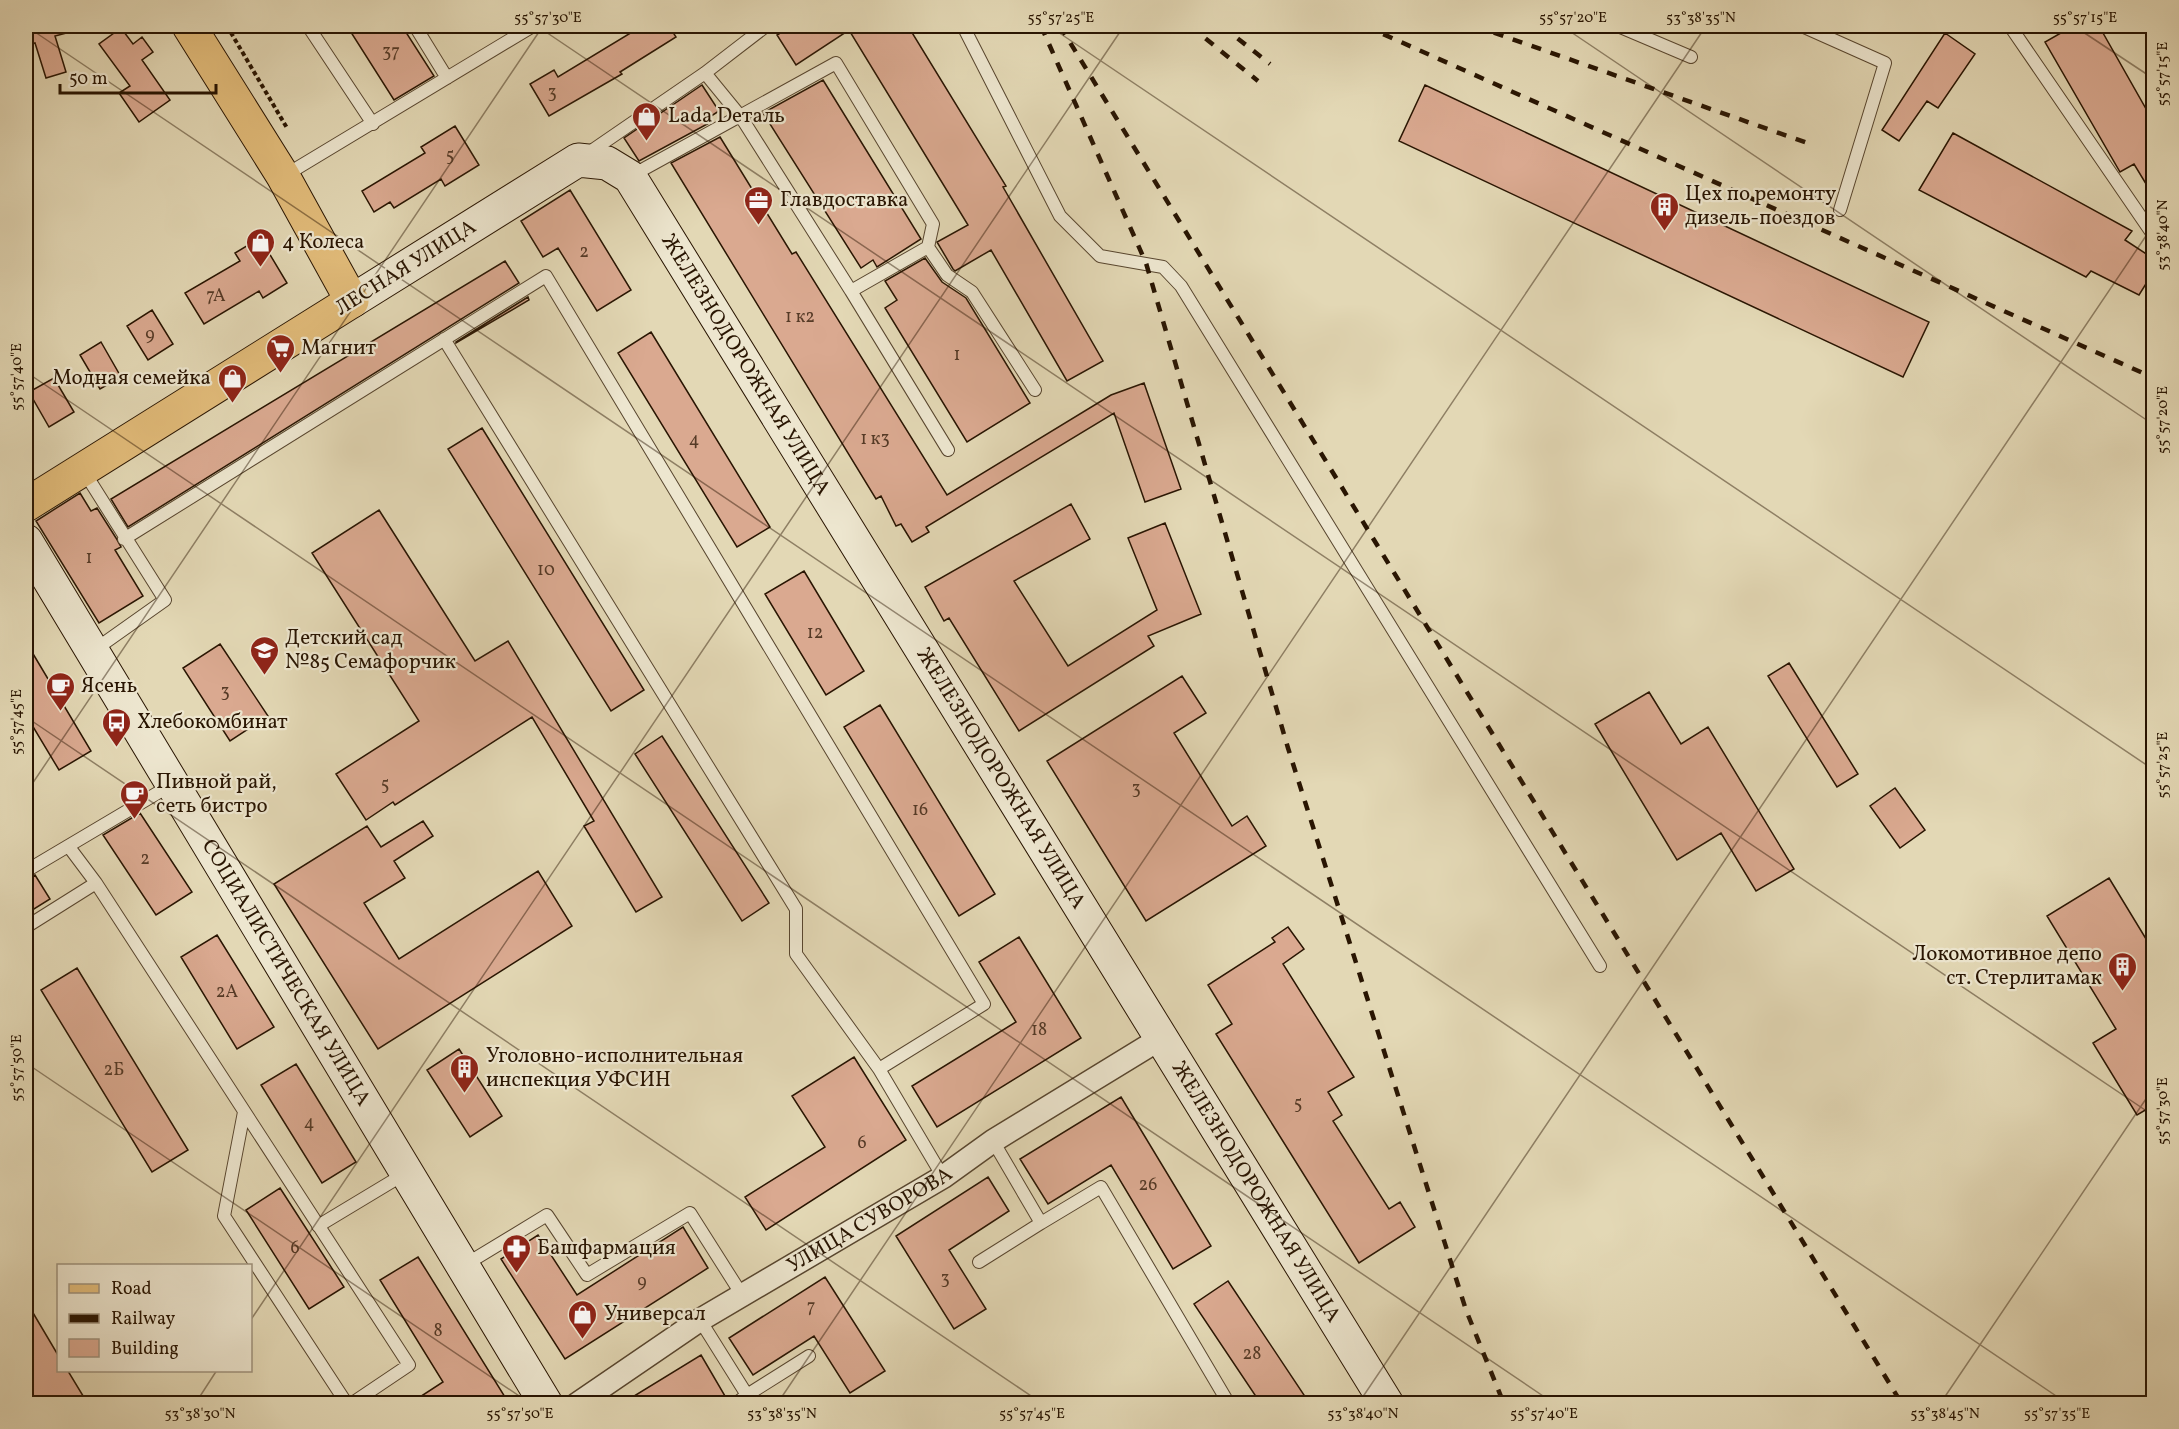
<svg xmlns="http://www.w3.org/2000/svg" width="2179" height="1429" font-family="Vollkorn,serif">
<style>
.building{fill:#daa990;stroke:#291502;stroke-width:1.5}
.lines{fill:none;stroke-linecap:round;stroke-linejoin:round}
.lane-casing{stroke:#58462f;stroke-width:14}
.street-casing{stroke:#58462f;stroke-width:25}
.secondary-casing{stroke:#291502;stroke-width:35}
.primary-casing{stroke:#291502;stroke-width:35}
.path{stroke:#291502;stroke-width:4;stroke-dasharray:4.5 3;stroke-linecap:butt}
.lane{stroke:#ede6cf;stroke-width:12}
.street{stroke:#ede6cf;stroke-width:22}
.secondary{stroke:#ede6cf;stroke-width:33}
.primary{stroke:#e2bc7a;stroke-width:33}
.rail{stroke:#291502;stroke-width:4.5;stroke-dasharray:10 10;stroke-linecap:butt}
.ticks{fill:none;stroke:#291502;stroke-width:1.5;stroke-opacity:0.45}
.labels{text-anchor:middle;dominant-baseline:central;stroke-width:4.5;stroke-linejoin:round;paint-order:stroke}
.number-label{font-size:18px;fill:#553a26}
.poi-label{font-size:21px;fill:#291502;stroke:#ede6cf;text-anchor:start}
.street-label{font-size:21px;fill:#291502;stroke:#ede6cf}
.neatline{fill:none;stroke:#291502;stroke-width:2}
.ticks-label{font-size:15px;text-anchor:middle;fill:#291502}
</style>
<rect width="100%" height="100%" fill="#e3d8b5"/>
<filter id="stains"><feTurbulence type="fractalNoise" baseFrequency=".00333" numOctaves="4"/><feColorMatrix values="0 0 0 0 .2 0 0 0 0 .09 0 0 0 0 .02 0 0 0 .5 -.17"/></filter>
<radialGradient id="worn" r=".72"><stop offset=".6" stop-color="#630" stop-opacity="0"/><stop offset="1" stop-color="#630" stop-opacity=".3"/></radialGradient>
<path class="building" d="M26,26H77L78,30L55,36L66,72L46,78L35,43L26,45Z
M347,26H402L434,76L394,100Z
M642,26H669L676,37L620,72L622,74L549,116L530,84L554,70L558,77Z
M792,26H908L1006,186L1003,187L1103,361L1067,381L991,250L955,271L953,269L937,242L968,225L849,30L796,65L777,35Z
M2073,26H2099L2154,123V197L2134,164L2120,172L2045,42Z
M121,28L133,44L142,37L153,52L142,60L170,100L139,122L119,93L130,86L99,44Z
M1945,33L1975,54L1938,108L1927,101L1899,141L1882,130Z
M823,80L921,239L877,267L873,260L861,268L763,113Z
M702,85L719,111L708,118L711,122L639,161L624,138Z
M1425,85L1929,322L1903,377L1399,141Z
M455,126L479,165L445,186L441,179L394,208L390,202L374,212L362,191L425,153L421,147Z
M1953,133L2132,231L2125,240L2154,259V271L2139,295L2091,271L2086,277L1919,190Z
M720,137L792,254L796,252L947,495L1111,395L1144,383L1181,489L1145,502L1114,413L926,527L929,532L912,542L901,524L896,526L881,496L876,499L671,163Z
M570,190L631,290L597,311L558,248L543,257L521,221Z
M260,238L287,283L263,298L259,291L204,324L185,293L240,261L235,253Z
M925,258L942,282L966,298L1030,403L967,442L885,308L897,300L885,281Z
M505,261L519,283L128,527L111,499Z
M528,297L529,300L456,343V342Z
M152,310L173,344L148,360L127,326Z
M651,332L770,527L737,547L618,353Z
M101,342L121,377L100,389L80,355Z
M54,378L74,412L49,427L29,392Z
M482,428L644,690L611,711L448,449Z
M80,493L91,511L97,508L116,538L121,547L115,550L143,596L99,623L36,521Z
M1071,504L1090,539L1014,581L1068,666L1157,610L1128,538L1165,523L1201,614L1148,636L1154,646L1019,731L949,618L944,621L925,587Z
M379,510L475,661L508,641L662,897L636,912L584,826L594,821L532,717L395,805L393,802L366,820L336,774L419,721L312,553Z
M804,571L864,671L826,695L765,594Z
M26,642L91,751L59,770L26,715Z
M220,644L268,716L230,741L183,668Z
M1789,663L1858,774L1837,787L1768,676Z
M1182,676L1206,713L1174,733L1232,826L1247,816L1266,846L1146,921L1047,761Z
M1649,692L1681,744L1708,727L1794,869L1756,891L1721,833L1677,860L1595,724Z
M880,705L995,894L959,916L844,727Z
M662,736L769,903L742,921L635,754Z
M1895,788L1925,830L1900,848L1870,806Z
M140,813L192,892L156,915L103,835Z
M423,821L433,836L394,861L405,878L364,903L399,959L538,871L572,926L378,1049L274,884L367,826L381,847Z
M35,875L50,899L26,914V879Z
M2109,878L2154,952V1054L2147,1058L2154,1069V1105L2137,1115L2093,1043L2116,1029L2047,916Z
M1288,927L1304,949L1283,964L1354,1077L1328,1092L1342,1115L1333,1121L1389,1209L1400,1202L1415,1227L1359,1263L1216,1034L1232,1024L1208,985L1275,942L1272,938Z
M217,935L274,1027L237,1049L181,957Z
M1019,937L1081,1038L937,1127L912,1086L1016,1022L979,962Z
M77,968L188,1150L152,1172L41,990Z
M459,1049L502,1116L470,1137L427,1070Z
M854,1057L906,1140L766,1230L745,1197L825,1147L792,1096Z
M296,1064L356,1162L322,1183L261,1085Z
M1121,1097L1211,1246L1173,1269L1111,1165L1048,1204L1020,1159Z
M988,1177L1009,1211L949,1250L986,1309L954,1329L896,1236Z
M280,1188L344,1287L309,1309L246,1210Z
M683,1227L708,1268L565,1359L501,1259L538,1235L577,1295Z
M418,1257L505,1397L495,1404H409L443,1382L380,1280Z
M825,1277L885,1371L850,1393L814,1336L753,1375L729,1338Z
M1228,1281L1310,1404H1261L1194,1304Z
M26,1301L58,1355V1371H68L88,1404H38L26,1383Z
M701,1355L725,1396L713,1404H621Z"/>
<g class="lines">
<defs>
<path id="lane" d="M308,26L373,124
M415,26L447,78
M963,26L1060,216L1100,256L1163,267L1181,286L1600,966
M1618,26L1691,57
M1802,26L1885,63L1840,210
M2010,26L2154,236
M705,73L741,117L851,291
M587,154L705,73L766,26
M284,176L533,26
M631,176L836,63L933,224L928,247L947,275L972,292L1035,390
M928,247L851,291L948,450
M444,339L796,909V954L879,1069
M83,470L165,600L93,651
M124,539L546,276L984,1004L879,1069L943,1177
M69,847L96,883L409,1365L351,1404
M26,871L171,785
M26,927L96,883
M244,1112L224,1216L347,1404
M1041,1223L1101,1187L1229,1404
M318,1226L406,1173
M979,1262L1041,1223L993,1141
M463,1266L547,1215L587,1275L690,1213L742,1295
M700,1320L747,1395L735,1404
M747,1395L809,1356"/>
<g id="street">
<path id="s1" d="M577,1404L700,1320L943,1177L993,1141L1163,1037"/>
</g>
<g id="secondary">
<path id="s2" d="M352,301L578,160L607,163L630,177L1387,1404"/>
<path id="s3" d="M26,541L546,1404"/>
</g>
<path id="primary" d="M26,505L352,301L283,176L189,26"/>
</defs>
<use href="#lane" class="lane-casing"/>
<use href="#street" class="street-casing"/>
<use href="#secondary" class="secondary-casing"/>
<use href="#primary" class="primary-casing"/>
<path class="path" d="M227,26L287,128"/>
<use href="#lane" class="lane"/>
<use href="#street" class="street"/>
<use href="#secondary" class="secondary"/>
<use href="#primary" class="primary"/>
<path class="rail" d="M1041,26L1146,263L1288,748L1466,1310L1504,1404
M1060,26L1902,1404
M1190,26L1258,81
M1222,26L1270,64
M1365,26L2154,378
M1475,26L1813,145"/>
</g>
<path class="ticks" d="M26,26L2068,1404M537,26L2154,1116M1049,26L2154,770M1562,26L2154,425M2074,26L2154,79M26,372L1555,1404M26,717L1043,1404M26,793L543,26M26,1063L531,1404M250,1321L1124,26M195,1404L217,1370M777,1404L1706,26M1358,1404L2154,224M1940,1404L2154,1087"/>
<defs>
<symbol id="shop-pin" viewBox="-11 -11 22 30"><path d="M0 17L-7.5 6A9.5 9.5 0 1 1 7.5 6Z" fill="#8f2418" stroke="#ede6cf"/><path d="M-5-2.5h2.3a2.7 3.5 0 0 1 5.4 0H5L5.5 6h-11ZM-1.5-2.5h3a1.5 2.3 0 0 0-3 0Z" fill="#fff"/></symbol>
<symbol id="office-pin" viewBox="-11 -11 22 30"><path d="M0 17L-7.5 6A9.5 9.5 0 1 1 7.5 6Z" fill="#8f2418" stroke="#ede6cf"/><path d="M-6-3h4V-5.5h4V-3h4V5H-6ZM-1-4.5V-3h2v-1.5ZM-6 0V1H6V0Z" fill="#fff"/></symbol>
<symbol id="building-pin" viewBox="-11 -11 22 30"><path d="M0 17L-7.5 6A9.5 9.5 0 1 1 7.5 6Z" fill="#8f2418" stroke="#ede6cf"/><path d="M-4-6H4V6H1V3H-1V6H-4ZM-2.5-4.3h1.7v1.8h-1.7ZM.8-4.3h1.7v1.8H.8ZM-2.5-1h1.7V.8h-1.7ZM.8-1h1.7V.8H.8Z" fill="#fff"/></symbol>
<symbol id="supermarket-pin" viewBox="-11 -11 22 30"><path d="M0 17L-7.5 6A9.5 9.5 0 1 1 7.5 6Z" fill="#8f2418" stroke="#ede6cf"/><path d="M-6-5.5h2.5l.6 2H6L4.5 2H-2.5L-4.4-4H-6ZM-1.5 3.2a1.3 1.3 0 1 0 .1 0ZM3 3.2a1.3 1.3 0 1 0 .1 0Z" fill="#fff"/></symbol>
<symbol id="school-pin" viewBox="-11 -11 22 30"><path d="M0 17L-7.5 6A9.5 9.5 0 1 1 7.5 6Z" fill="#8f2418" stroke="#ede6cf"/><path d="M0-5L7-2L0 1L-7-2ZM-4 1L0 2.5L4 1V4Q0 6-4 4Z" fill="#fff"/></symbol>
<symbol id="cafe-pin" viewBox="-11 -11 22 30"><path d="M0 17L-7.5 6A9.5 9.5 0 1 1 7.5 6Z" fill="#8f2418" stroke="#ede6cf"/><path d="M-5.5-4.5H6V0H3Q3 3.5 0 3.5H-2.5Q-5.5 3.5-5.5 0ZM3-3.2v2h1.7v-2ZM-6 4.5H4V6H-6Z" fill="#fff"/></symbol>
<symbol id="bus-pin" viewBox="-11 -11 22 30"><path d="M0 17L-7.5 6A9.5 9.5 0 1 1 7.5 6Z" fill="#8f2418" stroke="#ede6cf"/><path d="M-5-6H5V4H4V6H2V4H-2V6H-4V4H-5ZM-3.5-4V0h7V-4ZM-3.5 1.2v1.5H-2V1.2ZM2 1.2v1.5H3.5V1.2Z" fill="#fff"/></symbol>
<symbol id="pharmacy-pin" viewBox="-11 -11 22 30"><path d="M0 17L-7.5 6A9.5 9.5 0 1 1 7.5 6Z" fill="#8f2418" stroke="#ede6cf"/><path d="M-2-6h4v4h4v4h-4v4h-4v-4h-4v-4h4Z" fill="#fff"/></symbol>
</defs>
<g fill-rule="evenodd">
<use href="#shop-pin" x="630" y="100" width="33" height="45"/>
<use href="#office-pin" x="742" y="184" width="33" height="45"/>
<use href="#building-pin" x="1648" y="190" width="33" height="45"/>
<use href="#shop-pin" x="244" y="226" width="33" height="45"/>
<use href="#supermarket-pin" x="264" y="332" width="33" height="45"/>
<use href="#shop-pin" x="216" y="362" width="33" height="45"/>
<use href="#school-pin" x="248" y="634" width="33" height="45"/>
<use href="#cafe-pin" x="44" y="670" width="33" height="45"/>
<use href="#bus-pin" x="100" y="706" width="33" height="45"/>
<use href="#cafe-pin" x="118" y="778" width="33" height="45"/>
<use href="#building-pin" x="2106" y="950" width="33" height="45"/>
<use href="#building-pin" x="448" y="1052" width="33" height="45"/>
<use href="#pharmacy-pin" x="500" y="1232" width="33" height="45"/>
<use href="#shop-pin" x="566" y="1298" width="33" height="45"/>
</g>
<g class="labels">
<g class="number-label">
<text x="391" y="52">37</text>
<text x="552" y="93">3</text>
<text x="450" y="156">5</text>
<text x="584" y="252">2</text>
<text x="216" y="296">7А</text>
<text x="800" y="317">1 к2</text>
<text x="150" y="335">9</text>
<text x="957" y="355">1</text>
<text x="875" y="439">1 к3</text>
<text x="694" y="440">4</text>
<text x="89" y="558">1</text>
<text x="546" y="570">10</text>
<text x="815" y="633">12</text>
<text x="225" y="692">3</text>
<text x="385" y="785">5</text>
<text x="1136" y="789">3</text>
<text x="920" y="810">16</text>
<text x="145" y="859">2</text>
<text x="227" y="992">2А</text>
<text x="1039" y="1030">18</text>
<text x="114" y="1070">2Б</text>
<text x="1298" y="1104">5</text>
<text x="309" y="1123">4</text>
<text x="862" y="1143">6</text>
<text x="1148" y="1185">26</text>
<text x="295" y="1248">6</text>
<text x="945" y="1279">3</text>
<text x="642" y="1282">9</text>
<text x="811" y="1307">7</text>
<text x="438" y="1331">8</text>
<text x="1252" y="1354">28</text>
</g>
<g class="poi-label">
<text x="668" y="116">Lada Dеталь</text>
<text x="1685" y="194">Цех по ремонту<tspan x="1685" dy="24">дизель-поездов</tspan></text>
<text x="780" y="200">Главдоставка</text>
<text x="282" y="242">4 Колеса</text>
<text x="301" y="348">Магнит</text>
<text x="211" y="378" text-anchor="end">Модная семейка</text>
<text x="285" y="638">Детский сад<tspan x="285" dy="24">№85 Семафорчик</tspan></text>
<text x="81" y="686">Ясень</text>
<text x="137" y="722">Хлебокомбинат</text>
<text x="156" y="782">Пивной рай,<tspan x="156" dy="24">сеть бистро</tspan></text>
<text x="2102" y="954" text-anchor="end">Локомотивное депо<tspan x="2102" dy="24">ст. Стерлитамак</tspan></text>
<text x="486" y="1056">Уголовно-исполнительная<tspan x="486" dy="24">инспекция УФСИН</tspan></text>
<text x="537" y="1248">Башфармация</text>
<text x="604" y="1314">Универсал</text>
</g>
<g class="street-label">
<text transform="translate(406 268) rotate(-32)">ЛЕСНАЯ УЛИЦА</text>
<text stroke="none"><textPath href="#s2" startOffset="543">ЖЕЛЕЗНОДОРОЖНАЯ УЛИЦА</textPath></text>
<text stroke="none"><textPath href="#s2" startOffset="1029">ЖЕЛЕЗНОДОРОЖНАЯ УЛИЦА</textPath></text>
<text stroke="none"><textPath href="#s3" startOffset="504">СОЦИАЛИСТИЧЕСКАЯ УЛИЦА</textPath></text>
<text stroke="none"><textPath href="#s2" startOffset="1515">ЖЕЛЕЗНОДОРОЖНАЯ УЛИЦА</textPath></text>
<text stroke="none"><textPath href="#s1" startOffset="346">УЛИЦА СУВОРОВА</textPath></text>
</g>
</g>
<rect width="2179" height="1429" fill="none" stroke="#e3d8b5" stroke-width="66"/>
<rect x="57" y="1264" width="195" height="108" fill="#ede6cf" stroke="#9f927d" stroke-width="1.5"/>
<rect x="69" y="1284" width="30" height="9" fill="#e2bc7a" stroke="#9f927d" stroke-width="1.5"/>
<text x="111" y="1294" font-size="18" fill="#291502">Road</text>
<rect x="69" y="1314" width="30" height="9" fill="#291502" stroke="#9f927d" stroke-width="1.5"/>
<text x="111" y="1324" font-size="18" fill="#291502">Railway</text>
<rect x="69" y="1339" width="30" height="18" fill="#daa990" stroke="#9f927d" stroke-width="1.5"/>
<text x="111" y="1354" font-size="18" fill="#291502">Building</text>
<path d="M60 84v9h156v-9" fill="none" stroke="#291502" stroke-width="3"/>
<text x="69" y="84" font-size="18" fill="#291502" stroke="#ede6cf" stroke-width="4.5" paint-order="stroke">50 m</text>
<rect x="33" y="33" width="2113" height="1363" class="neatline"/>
<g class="ticks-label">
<text x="548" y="22">55°57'30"E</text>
<text x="1061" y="22">55°57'25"E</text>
<text x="1573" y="22">55°57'20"E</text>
<text x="1701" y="22">53°38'35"N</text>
<text x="2085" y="22">55°57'15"E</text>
<text transform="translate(2162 74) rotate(-90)" y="5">55°57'15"E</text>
<text transform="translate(2162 235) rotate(-90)" y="5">53°38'40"N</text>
<text transform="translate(16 377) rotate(-90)" y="5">55°57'40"E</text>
<text transform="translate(2162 420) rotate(-90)" y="5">55°57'20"E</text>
<text transform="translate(16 722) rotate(-90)" y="5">55°57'45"E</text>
<text transform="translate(2162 765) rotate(-90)" y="5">55°57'25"E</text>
<text transform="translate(16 1068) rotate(-90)" y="5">55°57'50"E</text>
<text transform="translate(2162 1111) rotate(-90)" y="5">55°57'30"E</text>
<text x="200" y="1418">53°38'30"N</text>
<text x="520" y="1418">55°57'50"E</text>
<text x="782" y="1418">53°38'35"N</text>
<text x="1032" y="1418">55°57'45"E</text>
<text x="1363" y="1418">53°38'40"N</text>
<text x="1544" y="1418">55°57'40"E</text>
<text x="1945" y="1418">53°38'45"N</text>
<text x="2057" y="1418">55°57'35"E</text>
</g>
<rect width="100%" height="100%" filter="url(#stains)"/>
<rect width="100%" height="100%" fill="url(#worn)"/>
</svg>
